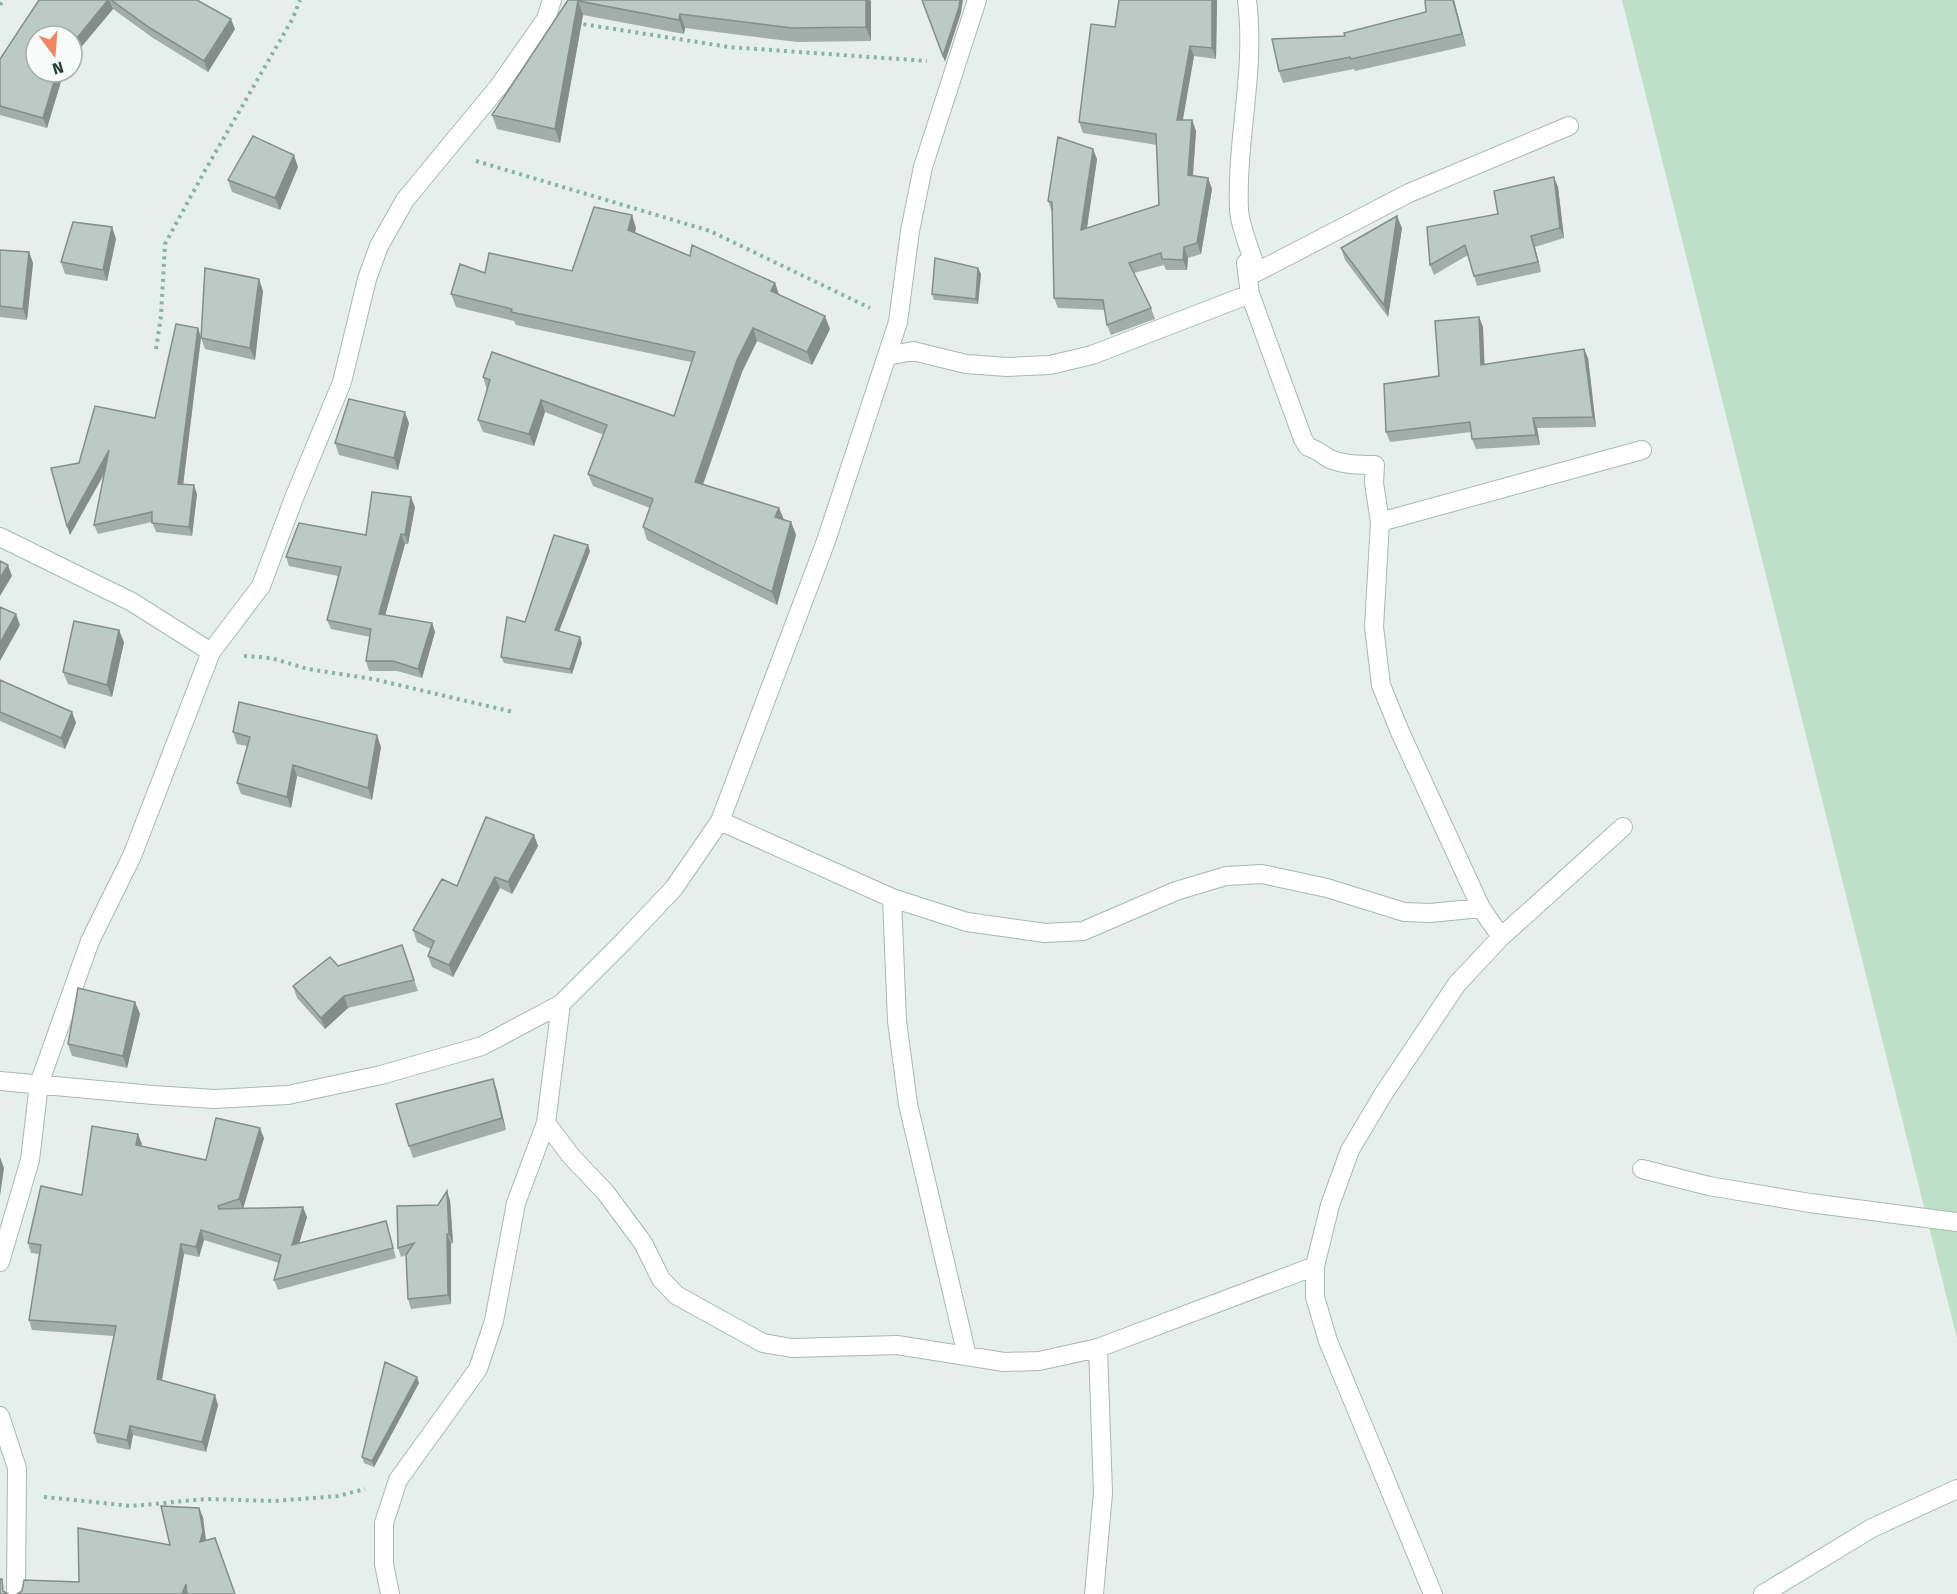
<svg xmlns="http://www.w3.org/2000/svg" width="1957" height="1594" font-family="'Fira Sans',sans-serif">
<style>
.green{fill:#bfe0c8}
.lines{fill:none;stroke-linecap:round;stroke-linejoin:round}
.minor-casing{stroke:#a8b8b2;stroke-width:20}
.path{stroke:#86b3a5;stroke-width:4;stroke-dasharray:3 4.5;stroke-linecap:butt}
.minor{stroke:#fff;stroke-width:18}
.wall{fill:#a1aea9}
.shaded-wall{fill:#838d89}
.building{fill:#bbcac4;stroke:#838d89;stroke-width:1.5}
</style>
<rect width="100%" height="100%" fill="#e6efeb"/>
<path class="green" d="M1622,0H1957V1338Z"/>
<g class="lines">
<defs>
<path id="minor" d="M1247,0C1256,72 1236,139 1239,210C1240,228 1252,254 1257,272
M1257,272L1246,263L1250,294L1303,439L1308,447C1317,449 1322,455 1330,459C1344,465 1360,465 1375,465L1374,483L1380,522L1374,627L1381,685L1400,732L1481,908L1501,937
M1257,272L1409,193L1569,126
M887,356L913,351L966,364L1007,367L1050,365L1092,355L1250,294
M1380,522L1642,450
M0,537L132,602L211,652
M720,821L892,898L967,922L1045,933L1083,931L1176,891L1226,876L1262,874L1327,888L1404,912L1430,913L1481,908
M892,898L897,1021L908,1104L967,1356
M0,1081L153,1095L214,1099L288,1095L381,1075L482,1046L561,1004L624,941L674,888L720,821L826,541L898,322L910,231L923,167L977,0
M546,1123L571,1156L606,1193L643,1243L661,1279L676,1295L763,1343L792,1348L897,1345L1004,1362L1039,1361L1098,1348L1315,1266
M1642,1169L1709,1186L1810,1203L1957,1222
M0,1262L30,1160L39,1084L90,941L132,856L211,652L261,586L294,498L342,382L367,279L379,246L405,200L499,86L546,19L552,0
M0,1416L17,1468L16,1594
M390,1594L384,1564V1523L398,1480L478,1369L494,1321L516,1203L546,1123L561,1004
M1094,1594L1103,1493L1098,1348
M1433,1594L1328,1341L1315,1297V1266L1330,1205L1350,1150L1384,1093L1457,984L1501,937L1623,827
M1763,1594L1872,1528L1957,1489"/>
</defs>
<use href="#minor" class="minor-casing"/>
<path class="path" d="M0,5L3,0
M576,23L729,47L927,61
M476,161L710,231L870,308
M156,349L161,316L165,244L203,174L293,18L300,0
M244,656L271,658L308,669L373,679L513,712
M44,1497L132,1506L205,1499L275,1501L338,1496L365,1489"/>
<use href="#minor" class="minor"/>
</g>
<path class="wall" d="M39,0H197L235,29L208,72L153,38L113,9L72,58V36L47,128L0,115V59Z
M568,0H870L871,41L797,42L685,28L684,34L583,15L560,143L497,129L492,115Z
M1217,0L1216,59L1194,56L1182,120H1192L1196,131L1193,176L1208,178L1212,189L1201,254L1188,258L1187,270H1166L1164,265L1134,273L1151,308L1155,319L1111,335L1107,325L1105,310L1058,308L1054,298L1052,212L1048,201L1097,159L1087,228L1159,205L1157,145L1083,133L1079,122L1115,27Z
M1454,0L1466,46L1355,71L1354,69L1283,83L1279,71L1345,36L1426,12Z
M298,167L280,210L232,192L228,180Z
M1558,187L1564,238L1535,247L1541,272L1477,286L1468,255L1434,275L1430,265L1498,214Z
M112,227L116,239L107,281L65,274L61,262Z
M636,228L635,233L690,256L775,283L779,294L830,329L812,365L757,341L742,372L703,485L779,508L784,520L791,522L796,535L777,605L647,540L643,527L650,508L593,486L588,474L604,435L545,412L534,446L483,432L478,420L487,390L483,377L674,416L691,362L516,325L514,321L456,307L451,294L485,273L572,271Z
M1402,228L1388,317L1345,260L1341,248Z
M0,250L29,252L33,263L27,320L0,317Z
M978,268L981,274L978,304L934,300L932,294Z
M263,291L255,360L205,349L201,338L183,485L197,494L192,536L156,532L152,522L98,534L94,525L105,473L70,535L67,526L79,463L155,418L201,337Z
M1479,317L1483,327L1484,365L1588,358L1596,427L1537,428L1540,445L1476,449L1472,439L1471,432L1390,442L1386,432L1439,376Z
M409,423L398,470L339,455L335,443Z
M415,507L408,544H405L385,615L432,623L435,632L422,678L397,671H369L366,661L370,637L331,629L327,620L338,576L289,566L286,557L366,535Z
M590,551L559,632L582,643L572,674L504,663L501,657L525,622Z
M124,642L112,697L68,684L63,672Z
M0,680L72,712L76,723L65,749L0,721Z
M233,732L381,747L372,800L297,776L291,808L241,794L237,783L247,746L237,744Z
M534,835L538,846L512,894L500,888L453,977L432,967L428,956L431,949L417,942L413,930L457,886Z
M402,945L418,991L348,1008L325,1029L297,998L293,986L338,966Z
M135,1002L140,1014L127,1068L72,1056L68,1044Z
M493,1079L497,1091L506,1130L413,1158L409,1146Z
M264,1138L243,1208L307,1217L299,1243L386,1221L396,1258L278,1290L274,1280L279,1263L204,1240L199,1257L184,1254L162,1381L218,1405L206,1452L133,1435L130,1450L97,1443L94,1433L114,1336L32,1330L29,1320L39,1254L31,1253L28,1243L82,1195L142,1144L141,1146L206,1160Z
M450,1200L453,1243L451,1244V1304L411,1309L408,1299L406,1255L401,1257L398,1248L438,1205Z
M419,1383L374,1467L364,1463L362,1457Z"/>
<path class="shaded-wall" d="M108,0H109L113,9L72,58V44Z
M866,0H870L871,1V41L866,27Z
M960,0H963L961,13L945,62L943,56Z
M1212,0H1217L1216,59L1212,48Z
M1453,0H1454L1466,46L1462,34Z
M578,1L583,15L560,143L555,129Z
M680,14L685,28L684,34L679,20Z
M231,19L235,29L208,72L204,61Z
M1190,46L1194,56L1181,131L1177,120Z
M57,72H64L47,128L43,118Z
M1192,120L1196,131L1192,186L1188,175Z
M1093,149L1097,159L1085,241L1081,230Z
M294,155L298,167L280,210L275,198Z
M1554,177L1558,187L1564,238L1560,228Z
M1208,178L1212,189L1201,254L1197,243Z
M632,215L636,228L632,242L628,230Z
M1397,216L1402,228L1388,317L1384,305Z
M112,227L116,239L107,281L103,270Z
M1531,236L1535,247L1541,272L1538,262Z
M1184,247L1188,258L1187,270L1183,260Z
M29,252L33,263L27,320L23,309Z
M978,268L981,274L978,304L976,299Z
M259,279L263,291L255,360L250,348Z
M775,283L779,296L771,291Z
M825,316L830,329L812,365L807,352Z
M1479,317L1483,327L1485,375L1481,365Z
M198,328L201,337L182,494L178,484Z
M753,328L757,341L742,372L699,495L695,482L737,360Z
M1584,349L1588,358L1596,427L1593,417Z
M541,400L545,412L534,446L529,434Z
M405,412L409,423L398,470L394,458Z
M1533,418L1537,428L1540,445L1536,435Z
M109,450L112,459L70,535L67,526Z
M194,485L197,494L192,536L189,527Z
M411,497L415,507L408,544L405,535Z
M779,508L784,520L775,517Z
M791,522L796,535L777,605L772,592Z
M401,534L405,544L383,623L379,614Z
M588,545L590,551L557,636L555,630Z
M8,565L12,576L0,596V578Z
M16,614L20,625L0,661V643Z
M432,623L435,632L422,678L418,669Z
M119,630L124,642L112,697L107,685Z
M580,637L582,643L572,674L570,669Z
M72,712L76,723L65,749L61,738Z
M377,735L381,747L372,800L368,788Z
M293,765L297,776L291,808L287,797Z
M534,835L538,846L512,894L508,882Z
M495,877L500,888L453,977L449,965Z
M344,996L348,1008L325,1029L321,1018Z
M135,1002L140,1014L127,1068L123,1056Z
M493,1079L497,1091L506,1130L502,1118Z
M260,1128L264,1138L243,1209L239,1199Z
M138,1134L142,1144L139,1155L136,1145Z
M0,1157L4,1168L0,1196Z
M447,1191L450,1200L453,1243L449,1234Z
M303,1207L307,1217L296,1254L292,1245Z
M201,1230L204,1240L199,1257L196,1247Z
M447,1234L451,1244V1304L448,1295Z
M181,1244L184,1254L160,1389L157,1379Z
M417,1377L419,1383L374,1467L372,1461Z
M215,1395L218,1405L206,1452L202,1442Z
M130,1426L133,1435L130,1450L127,1440Z
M199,1508L203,1517L206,1540L200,1542Z
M186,1584L189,1594H182Z"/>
<path class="building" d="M39,0H108L72,44V36H36V72H57L43,118L0,106V59Z
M111,0H197L231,19L204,61L150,28Z
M568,0H866V27L792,28L680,14L679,20L578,1L555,129L492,115Z
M922,0H960L959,7L943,56Z
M1119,0H1212V48L1190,46L1177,120H1192L1188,175L1208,178L1197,243L1184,247L1183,260L1162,259L1161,253L1129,263L1151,308L1107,325L1103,300L1054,298L1052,202L1048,201L1058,137L1093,149L1081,230L1159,205L1156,134L1079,122L1091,24L1115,27Z
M1425,0H1453L1462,34L1351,59L1350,57L1279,71L1272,39L1345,36L1344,33L1426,12Z
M253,136L294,155L275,198L228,180Z
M1554,177L1560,228L1531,236L1538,262L1474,276L1465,245L1430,265L1427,227L1498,214L1494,191Z
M594,207L632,215L628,230L690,256L692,245L775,283L771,291L825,316L807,352L753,328L737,360L695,482L779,508L775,517L791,522L772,592L643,527L653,499L588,474L607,425L541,400L529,434L478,420L490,380L483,377L492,352L674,416L695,352L511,312L512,309L451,294L460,264L485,273L489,253L572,271Z
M1397,216L1384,305L1341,248Z
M73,222L112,227L103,270L61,262Z
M0,250L29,252L23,309L0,306Z
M935,258L978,268L976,299L932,294Z
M205,268L259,279L250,348L201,338Z
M1479,317L1481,365L1584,349L1593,417L1533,418L1536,435L1472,439L1470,422L1386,432L1384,384L1439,376L1435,321Z
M176,324L198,328L178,484L194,485L189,527L152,523V512L94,525L109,450L67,526L51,468L79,463L95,406L155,418Z
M349,399L405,412L394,458L335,443Z
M372,492L411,497L405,535L401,534L379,614L432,623L418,669L393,661H366L371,629L327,620L341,567L286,557L299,523L366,535Z
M554,535L588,545L555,630L580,637L570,669L501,657L507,617L525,622Z
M0,561L8,565L0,578Z
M0,607L16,614L0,643Z
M74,621L119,630L107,685L63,672Z
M0,680L72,712L61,738L0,712Z
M239,702L377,735L368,788L293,765L287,797L237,783L250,737L233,732Z
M486,817L534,835L508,882L495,877L449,965L428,956L434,941L413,930L442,879L457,886Z
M402,945L414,980L344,996L321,1018L293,986L330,957L338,966Z
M78,988L135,1002L123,1056L68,1044Z
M493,1079L502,1118L409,1146L396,1104Z
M216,1118L260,1128L239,1199L218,1206L219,1209L303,1207L292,1245L386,1221L393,1248L274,1280L281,1255L201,1230L196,1247L181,1244L157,1379L215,1395L202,1442L130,1426L127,1440L94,1433L116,1326L29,1320L41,1245L28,1243L41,1186L82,1195L92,1126L138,1134L136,1145L206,1160Z
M447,1191L449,1234H447L448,1295L408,1299L406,1255L414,1243L398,1248L397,1206L438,1205Z
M385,1362L417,1377L372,1461L362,1457Z
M161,1506L199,1508L203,1531L200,1542L215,1538L235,1594H187L186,1584L182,1594H17L22,1591L24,1580L79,1582L78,1528L170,1545Z
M0,1579H2L3,1591L8,1594H0Z"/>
<g transform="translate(54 54) rotate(164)"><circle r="28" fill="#f7fbf9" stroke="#a3b1ad" stroke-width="1.5"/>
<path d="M0-4.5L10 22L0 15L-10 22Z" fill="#f4845f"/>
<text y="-9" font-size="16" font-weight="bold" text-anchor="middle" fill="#24423a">N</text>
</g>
</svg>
